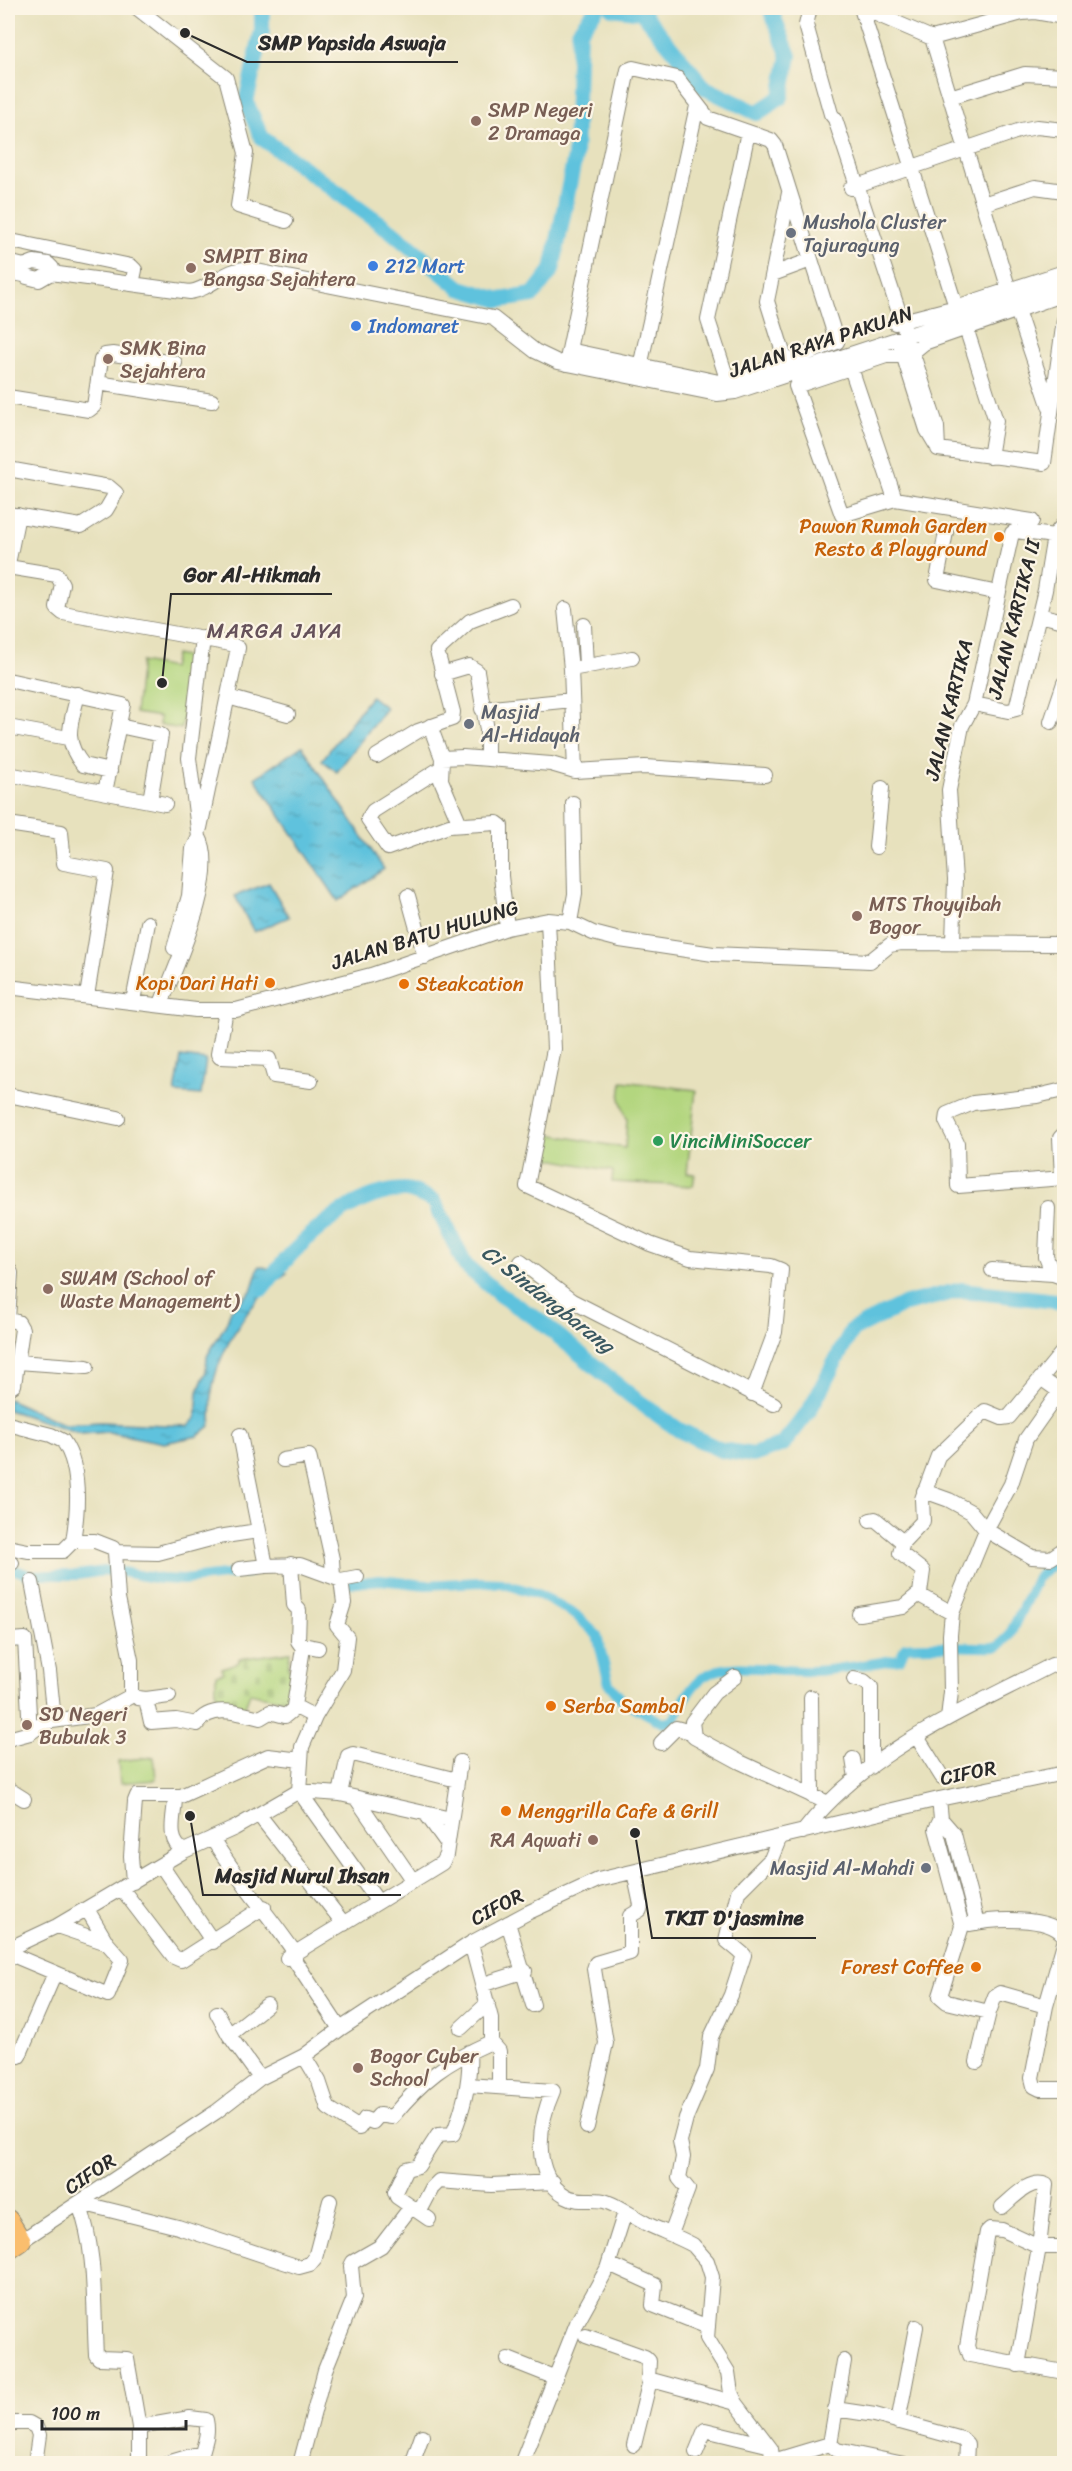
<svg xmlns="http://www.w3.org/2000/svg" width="1072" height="2471" font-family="Sriracha,sans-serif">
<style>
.grass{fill:#b3d67f;stroke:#6f8055;stroke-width:1.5}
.cemetery{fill:url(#cemetery-stones);stroke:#6f8055;stroke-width:1.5}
.water{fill:url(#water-ripples);stroke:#457684;stroke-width:1.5}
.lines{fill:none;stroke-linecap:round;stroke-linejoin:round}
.canal{stroke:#5fc2dd;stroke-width:10}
.river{stroke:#5fc2dd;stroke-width:16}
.minor-casing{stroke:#898674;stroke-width:16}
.highway-casing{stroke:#898674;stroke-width:22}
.minor{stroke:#fff;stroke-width:14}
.highway{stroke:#fabe6e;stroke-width:20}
.education-dot{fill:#8d6e63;stroke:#fcf5e5;stroke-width:2}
.worship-dot{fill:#6b7280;stroke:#fcf5e5;stroke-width:2}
.shop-dot{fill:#3f7fe0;stroke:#fcf5e5;stroke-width:2}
.food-dot{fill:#e8710a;stroke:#fcf5e5;stroke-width:2}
.leisure-dot{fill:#2e9e5b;stroke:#fcf5e5;stroke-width:2}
.labels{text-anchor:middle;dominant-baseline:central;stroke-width:4.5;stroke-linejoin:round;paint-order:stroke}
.education-label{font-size:20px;fill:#785e54;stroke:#fcf5e5;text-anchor:start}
.worship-label{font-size:20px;fill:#5b616d;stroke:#fcf5e5;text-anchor:start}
.shop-label{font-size:20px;fill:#366cbe;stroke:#fcf5e5;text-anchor:start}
.street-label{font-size:20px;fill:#2b2b2b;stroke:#fcf5e5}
.food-label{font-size:20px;fill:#c56008;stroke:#fcf5e5;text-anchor:end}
.leisure-label{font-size:20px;fill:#27864d;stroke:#fcf5e5;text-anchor:start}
.neighbourhood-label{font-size:21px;letter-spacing:1.5px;fill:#65515a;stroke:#fcf5e5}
.water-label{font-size:21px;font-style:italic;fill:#3b5860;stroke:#fcf5e5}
.leader{fill:none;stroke:#2b2b2b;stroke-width:2}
.callout-dot{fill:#2b2b2b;stroke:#fcf5e5;stroke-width:2}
.callout-label{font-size:21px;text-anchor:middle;font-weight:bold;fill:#2b2b2b;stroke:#fcf5e5;stroke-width:4.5;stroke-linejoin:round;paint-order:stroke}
</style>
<defs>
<pattern id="cemetery-stones" width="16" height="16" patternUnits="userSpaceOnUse" patternTransform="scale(1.5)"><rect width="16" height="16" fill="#b3d67f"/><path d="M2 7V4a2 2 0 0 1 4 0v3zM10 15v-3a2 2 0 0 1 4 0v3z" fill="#9ab86e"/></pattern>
<pattern id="water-ripples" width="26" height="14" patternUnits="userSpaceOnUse" patternTransform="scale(1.5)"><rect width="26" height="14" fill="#5fc2dd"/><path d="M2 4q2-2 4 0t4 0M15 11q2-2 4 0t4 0" fill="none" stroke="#4f9eb3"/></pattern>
</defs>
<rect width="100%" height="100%" fill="#fcf5e5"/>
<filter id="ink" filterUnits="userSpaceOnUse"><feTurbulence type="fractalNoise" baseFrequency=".0167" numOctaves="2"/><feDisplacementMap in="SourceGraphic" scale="12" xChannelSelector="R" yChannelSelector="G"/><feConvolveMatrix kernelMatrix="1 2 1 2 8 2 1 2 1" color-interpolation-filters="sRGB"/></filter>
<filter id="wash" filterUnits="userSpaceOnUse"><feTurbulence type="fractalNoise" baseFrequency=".008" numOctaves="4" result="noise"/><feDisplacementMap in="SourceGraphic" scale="24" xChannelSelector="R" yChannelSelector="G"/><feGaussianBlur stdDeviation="1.35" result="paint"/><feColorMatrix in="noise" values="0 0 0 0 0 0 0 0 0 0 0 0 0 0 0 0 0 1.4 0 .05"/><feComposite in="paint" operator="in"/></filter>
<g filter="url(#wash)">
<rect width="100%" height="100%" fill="#e7e1bd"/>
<path class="grass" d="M175,655L190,658C186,683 187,705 181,729L159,725L160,717L135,713L141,662L172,668Z
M622,1081L696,1090L687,1173L695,1174L693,1186L612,1182L613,1171L540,1157L545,1133L625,1148L627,1119L620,1099Z
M154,1757L156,1780L120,1783L118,1761Z"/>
<path class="cemetery" d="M290,1652L288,1668L294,1670L288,1701L250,1693L241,1717L216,1709V1675L223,1673L222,1668L239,1662V1659Z"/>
<path class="water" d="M371,696L386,708L337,772L322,760Z
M302,746L384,869L338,901L255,778Z
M269,883L289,917L254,932L235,896Z
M181,1057L206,1060L201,1095L175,1093Z
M259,1266L287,1273C254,1295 221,1346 213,1385C210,1399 213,1413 210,1426L198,1436L164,1443L108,1432L82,1434L8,1410V1399L64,1424L100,1422L188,1426L196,1418L198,1392L206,1371L207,1356L226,1324L231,1310L251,1291Z"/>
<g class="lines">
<path class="canal" d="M8,1567L29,1575H77L111,1570L160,1579L183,1580L249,1572
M346,1584L380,1580L426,1585L479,1582L501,1583L538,1594L577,1616L597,1635L609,1684L622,1700L663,1723L673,1721C681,1707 690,1685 705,1676C730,1659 783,1673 813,1671C842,1670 871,1663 900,1659L905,1647C937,1644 967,1648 998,1647L1009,1636L1038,1576L1064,1556"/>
<path class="river" d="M262,8V31L246,102L262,138L391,231L460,288L500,300L533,295L552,270L575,156L579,31L597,8
M612,8L642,12L705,88L757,113L781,97L789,56L770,8
M262,1289C293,1247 348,1192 403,1190C412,1189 425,1197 434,1201L465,1265L500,1295L540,1321L631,1396L679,1430L721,1450L753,1455L783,1444L809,1411L852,1330L902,1305L961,1290L1064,1302"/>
</g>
</g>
<g filter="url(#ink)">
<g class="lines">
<defs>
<path id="minor" d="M137,8L226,78L246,153L238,206L286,221
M810,8L806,25L831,114L835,119L937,427L938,449
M861,8L956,307
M862,8L932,38
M932,38L1009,290
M932,38L1022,13L1035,12L1064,17
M950,97L1025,74L1064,76
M851,188L1021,130L1037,127L1064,130
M983,204L1035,187L1064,191
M16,242L131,266L135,270L132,284
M8,262L24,266
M34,262L48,264L52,268L51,273L39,280L27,277L23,273L24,266Z
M8,272L24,275
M51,273L190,292C211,289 226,268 247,269L493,318L535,351L558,362L717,394L735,392L1064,284
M773,274L811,260
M1017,310L1050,408
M895,323L956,307L1064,272
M966,328L996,421L990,457
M901,348L927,430L936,445
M786,362L767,301L789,193
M566,364L628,70L633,68L677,78L708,118L771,140L775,145L837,342L736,381L719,382L569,350
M640,367L697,106
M851,368L895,499
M728,382L708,320L748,132
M98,383L212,401
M8,397L89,410L94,406L101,360L105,355L113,354L175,363
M938,449L1044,463L1064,320
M8,469L109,487L116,493L106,510L81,526L8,514
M1032,521L895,499L842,515L796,386L886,356H904L913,352L924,343L1064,294
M946,532L937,580L998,593
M8,564L18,515
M8,567L57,575L62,584L57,608L63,613L231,644L238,648L200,828
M565,609L571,669L575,771
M1039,615L1064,621
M584,625L586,666
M571,669L632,658
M442,674L469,666L477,671L487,730V759
M8,680L123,705L105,792
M78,694C71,724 62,739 83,765L110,771
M228,697L288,714
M974,704L1008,711L1016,709L1045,590L1054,536L1064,523
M482,709L572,700
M1051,722L1064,683
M119,726L161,735L150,801
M430,726L442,758L441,780L460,824
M8,727L68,738
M377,756L418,731L452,719L453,712L437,651L470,621L511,605
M442,758L463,757L551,764L575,771L645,767L765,775
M441,768L373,811L368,819L388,848L449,826L497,823L501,826V876L507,928
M8,774L165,804
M8,824L61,832L64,863L107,871L87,996
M876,847L882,788
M408,896L425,957
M548,920L554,1049L527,1186L650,1244L690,1258L771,1266L781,1270L775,1332L752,1394
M570,922L575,894L573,803
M953,942L955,880L949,790L962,726L974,704L1012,533L1016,531L1054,536
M174,948L189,896L193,849L199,837
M8,987L196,1010H236L371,975L507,928L548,920L570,922L593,933L620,940L713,954L870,961L890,945L901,943L1064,944
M133,1001L148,923
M161,1004C175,967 220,874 199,837L189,758L203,638
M226,1010L218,1054L220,1057L269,1059L274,1076L311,1081
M1063,1090L1037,1096L973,1103L947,1114L946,1121L957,1143L958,1186L1064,1178
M8,1095L118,1118
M1062,1178L1060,1138L1064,1134
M1048,1208L1046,1257L1053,1274
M521,1262L572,1301L774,1404
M8,1267L11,1273L8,1319
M992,1270L1053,1274L1064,1278
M8,1320L18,1322L22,1329L14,1385L8,1389
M18,1362L87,1367
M8,1424L51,1435L63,1441C82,1468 78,1511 73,1541L63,1551H28L8,1547
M240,1435L266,1566L300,1565L341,1580L357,1577
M283,1460L309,1456L332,1559L333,1577
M924,1491L949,1500L971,1512L986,1530L1032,1557L1051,1558L1064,1549
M870,1520L875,1519L903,1542
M115,1552L158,1553L218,1537L258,1531
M8,1561L12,1563
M291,1564L294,1605L299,1610L298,1641L303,1648L294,1706L315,1717
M239,1569L266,1566
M341,1580L344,1603L337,1625L347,1637L343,1670L315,1717L302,1747L299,1791L378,1902
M32,1582L49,1671L54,1720
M952,1613L923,1597L920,1593L923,1571L900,1553L903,1542L923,1521L922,1499L938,1456L985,1411L1002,1418L1009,1417L1064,1350
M859,1614L903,1607L920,1593
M8,1640L25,1639L30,1733
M303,1645L318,1648
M735,1677L714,1693L692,1722L694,1737L740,1762L826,1802
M854,1679L864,1681L871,1687V1767
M811,1697L812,1796
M138,1698L146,1699L169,1696
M146,1699L151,1722L176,1720L197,1724C211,1703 239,1713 260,1718L270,1712L285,1716L295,1708
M948,1718L951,1692L950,1635L952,1613L986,1530L1011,1484L1026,1439L1057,1395L1059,1391L1042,1379
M917,1737L942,1777
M8,1739L30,1733L45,1722L96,1715L131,1696V1660L118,1598L115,1552L113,1548L95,1541H73
M661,1743L676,1728L691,1732
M853,1759L856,1778
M8,1789L24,1799
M340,1794L348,1756L353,1754L457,1780
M175,1797C175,1816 165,1840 184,1851
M356,1798L413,1881
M939,1799L941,1819L936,1829L962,1926L940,1996L947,2002L989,2012L977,2062
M426,1814L447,1843
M259,1815L344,1924
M941,1819L954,1834L977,1923
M803,1832C865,1751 964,1711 1052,1665L1064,1662
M212,1838C237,1880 268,1913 295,1953V1961L340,2029
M161,1865L213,1942
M133,1882L131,1856L135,1801L137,1796H181L268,1756L301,1760
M122,1889L174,1957L181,1960L264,1907
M508,1923L533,2005
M970,1924C992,1919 1050,1915 1064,1936
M57,1926L107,1943
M471,1943L491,2018V2042L499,2051V2086
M8,1949L57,1926L184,1851L235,1828L299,1791L340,1794L451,1819
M8,1953L108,1995L122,1960L107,1943L87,1909
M287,1958L442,1863L446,1855L460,1762
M484,1984L525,1971
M1046,2006L1032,2078L1034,2086L1040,2089H1064
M989,2012L995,1996L1000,1993L1046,2006L1064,1943
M217,2013L229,2035L260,2078
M461,2028L488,2003
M229,2035L267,2005
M19,2056L55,1973
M304,2056L319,2081L328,2108L359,2128L365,2119L373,2122L379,2115L392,2117C423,2079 446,2062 491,2042
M468,2085L553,2091C539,2122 530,2175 566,2196C580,2204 593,2197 607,2202C621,2207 633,2217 647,2224C662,2231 678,2237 693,2245L707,2261L712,2277L707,2338L728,2372L731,2393L736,2403L771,2449L773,2464
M587,2127L606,2043L594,1969L596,1963L630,1953V1916L640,1910L641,1905L634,1872
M81,2203L178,2227L299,2267L310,2264L315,2258L330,2201
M79,2204C97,2252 93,2304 96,2355L99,2358L127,2359L139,2427L190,2418L206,2420C210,2438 201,2448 200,2464
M1002,2207C1013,2198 1030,2178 1046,2185L1039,2247L1018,2365
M420,2211L432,2188L439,2181L491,2185L553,2182
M429,2219L397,2197L395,2192L406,2169L418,2166L438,2135L453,2134C464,2107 471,2080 469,2052
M671,2234L688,2189L679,2178L683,2157L680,2141L686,2118L707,2069L711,2037L731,1995L744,1955L726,1940L738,1892L771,1859L780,1837
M21,2241L216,2112L260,2078L304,2056L340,2029L471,1943L527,1913L598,1880L939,1799L1064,1773
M1064,2247H1039L1002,2230L990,2229L987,2232L967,2346L970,2355L1064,2372
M609,2264L655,2285L653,2305L708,2327
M586,2336L645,2357L649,2361L648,2379L736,2403
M508,2359L556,2378
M835,2409L875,2415L962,2439L967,2444L966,2464
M898,2422L916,2327
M8,2423H29L36,2427L39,2435L35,2464
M830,2444L837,2450L904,2464
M634,2445L650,2380
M696,2452L705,2430L767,2445
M139,2464V2427
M164,2464L201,2453
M300,2464L325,2370L354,2298L351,2266L353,2262L381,2246L411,2207
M412,2464L422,2436
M521,2464L577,2323L607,2269L625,2212
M774,2464L780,2459L830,2444L844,2361"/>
<path id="highway" d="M8,2220L21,2241L8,2250"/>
</defs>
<use href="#minor" class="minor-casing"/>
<use href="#highway" class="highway-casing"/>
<use href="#minor" class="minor"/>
<use href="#highway" class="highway"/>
</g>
</g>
<g class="education-dot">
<circle cx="476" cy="121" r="6"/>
<circle cx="191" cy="268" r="6"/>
<circle cx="108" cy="359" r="6"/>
<circle cx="857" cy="916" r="6"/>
<circle cx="48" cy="1289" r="6"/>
<circle cx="27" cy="1725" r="6"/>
<circle cx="593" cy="1840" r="6"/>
<circle cx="358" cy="2068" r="6"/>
</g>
<g class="worship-dot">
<circle cx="791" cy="233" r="6"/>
<circle cx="469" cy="724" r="6"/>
<circle cx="926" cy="1868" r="6"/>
</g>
<g class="shop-dot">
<circle cx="373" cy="266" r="6"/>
<circle cx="356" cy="326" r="6"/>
</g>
<g class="food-dot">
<circle cx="999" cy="537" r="6"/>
<circle cx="270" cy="983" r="6"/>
<circle cx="404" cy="984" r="6"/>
<circle cx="551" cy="1706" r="6"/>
<circle cx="506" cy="1811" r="6"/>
<circle cx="976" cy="1967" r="6"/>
</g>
<circle class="leisure-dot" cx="658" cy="1141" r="6"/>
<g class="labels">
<g class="education-label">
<text x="488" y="110">SMP Negeri<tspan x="488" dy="23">2 Dramaga</tspan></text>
<text x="203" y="256">SMPIT Bina<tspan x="203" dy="23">Bangsa Sejahtera</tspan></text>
<text x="120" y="348">SMK Bina<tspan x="120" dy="23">Sejahtera</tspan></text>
<text x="869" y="904">MTS Thoyyibah<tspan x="869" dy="23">Bogor</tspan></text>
<text x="60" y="1278">SWAM (School of<tspan x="60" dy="23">Waste Management)</tspan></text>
<text x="39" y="1714">SD Negeri<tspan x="39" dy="23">Bubulak 3</tspan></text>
<text x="581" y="1840" text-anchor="end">RA Aqwati</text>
<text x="370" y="2056">Bogor Cyber<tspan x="370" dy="23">School</tspan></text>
</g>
<g class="worship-label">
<text x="803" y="222">Mushola Cluster<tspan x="803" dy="23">Tajuragung</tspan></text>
<text x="481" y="712">Masjid<tspan x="481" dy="23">Al-Hidayah</tspan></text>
<text x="914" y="1868" text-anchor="end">Masjid Al-Mahdi</text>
</g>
<g class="shop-label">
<text x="385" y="266">212 Mart</text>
<text x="368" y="326">Indomaret</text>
</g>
<g class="street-label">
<text transform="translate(821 342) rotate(-18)">JALAN RAYA PAKUAN</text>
<text transform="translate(1014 619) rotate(-76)">JALAN KARTIKA II</text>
<text transform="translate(949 710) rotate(-76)">JALAN KARTIKA</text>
<text transform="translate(425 935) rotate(-17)">JALAN BATU HULUNG</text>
<text transform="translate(968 1773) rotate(-12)">CIFOR</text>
<text transform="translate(497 1907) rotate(-28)">CIFOR</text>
<text transform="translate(90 2174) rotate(-34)">CIFOR</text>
</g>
<g class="food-label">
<text x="987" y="526">Pawon Rumah Garden<tspan x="987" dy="23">Resto &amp; Playground</tspan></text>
<text x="258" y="983">Kopi Dari Hati</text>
<text x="416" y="984" text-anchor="start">Steakcation</text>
<text x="563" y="1706" text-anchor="start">Serba Sambal</text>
<text x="518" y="1811" text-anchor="start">Menggrilla Cafe &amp; Grill</text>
<text x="964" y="1967">Forest Coffee</text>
</g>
<g class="leisure-label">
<text x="670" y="1141">VinciMiniSoccer</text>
</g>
<g class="neighbourhood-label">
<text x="275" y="631">MARGA JAYA</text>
</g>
<g class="water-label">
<text transform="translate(548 1299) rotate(38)">Ci Sindangbarang</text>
</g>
</g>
<path class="leader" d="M185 33L247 62H458M162 683L171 594H332M190 1816L203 1895H401M635 1833L652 1938H816"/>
<g class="callout-dot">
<circle cx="185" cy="33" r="6"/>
<circle cx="162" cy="683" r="6"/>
<circle cx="190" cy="1816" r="6"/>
<circle cx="635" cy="1833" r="6"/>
</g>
<g class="callout-label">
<text x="352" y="50">SMP Yapsida Aswaja</text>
<text x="252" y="582">Gor Al-Hikmah</text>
<text x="302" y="1883">Masjid Nurul Ihsan</text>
<text x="734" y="1925">TKIT D'jasmine</text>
</g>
<rect width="1072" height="2471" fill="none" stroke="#fcf5e5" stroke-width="30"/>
<path d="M42 2420v9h144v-9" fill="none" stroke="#2b2b2b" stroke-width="3"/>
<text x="51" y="2420" font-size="18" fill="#2b2b2b" stroke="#fcf5e5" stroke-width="4.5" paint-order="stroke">100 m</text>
</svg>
